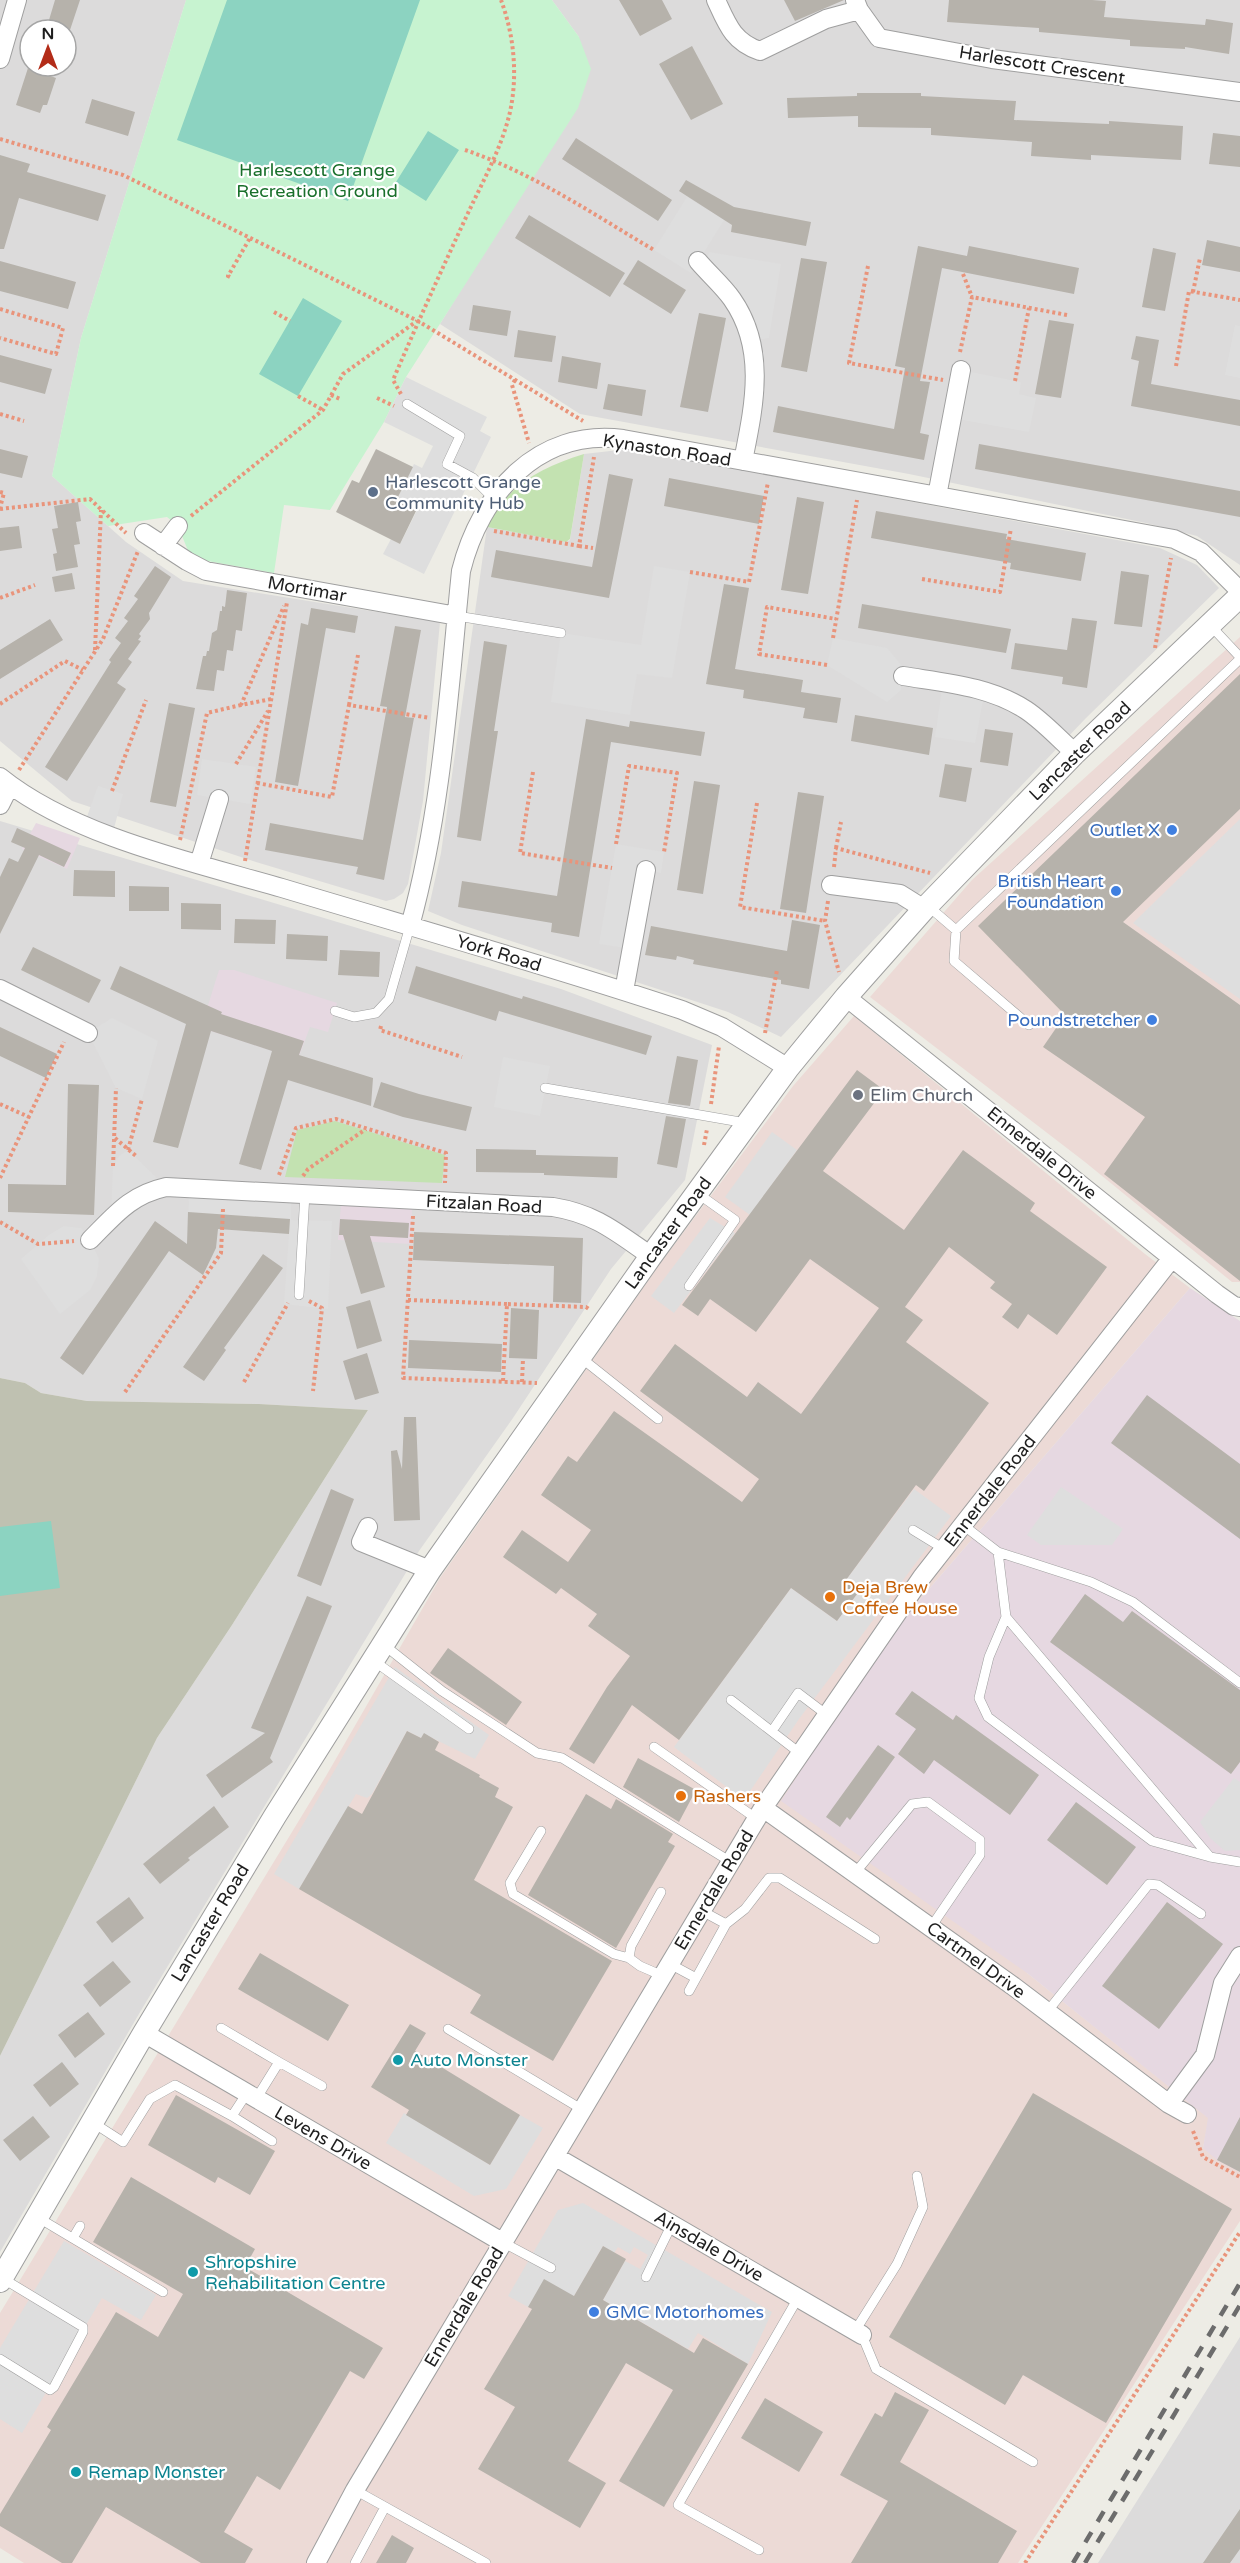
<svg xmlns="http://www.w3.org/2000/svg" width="1240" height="2563" font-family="'Varela Round',sans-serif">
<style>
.residential{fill:#dcdbdb;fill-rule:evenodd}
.commercial{fill:#ecdad6}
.industrial{fill:#e6d8e1}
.construction{fill:#bfc1b1}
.grass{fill:#c3e2b1}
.park{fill:#c7f3d0}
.pitch{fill:#8cd3c1}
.parking{fill:#dedede}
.building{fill:#b6b2ab}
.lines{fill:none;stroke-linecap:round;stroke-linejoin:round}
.service-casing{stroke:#9f9f9f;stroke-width:10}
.minor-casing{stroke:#9f9f9f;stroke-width:20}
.tertiary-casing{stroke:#9f9f9f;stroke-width:24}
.path{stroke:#e9947b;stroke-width:4;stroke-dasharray:3 3;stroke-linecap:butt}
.service{stroke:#fff;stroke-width:9}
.minor{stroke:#fff;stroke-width:18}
.tertiary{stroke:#fff;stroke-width:22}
.rail{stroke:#6c6c6c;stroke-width:4.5;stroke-dasharray:12 12;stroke-linecap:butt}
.service-dot{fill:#5c6f8a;stroke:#fff;stroke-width:2}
.shop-dot{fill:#3f7fe0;stroke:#fff;stroke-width:2}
.worship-dot{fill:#6b7280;stroke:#fff;stroke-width:2}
.food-dot{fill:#e8710a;stroke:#fff;stroke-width:2}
.culture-dot{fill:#0f9aa8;stroke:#fff;stroke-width:2}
.labels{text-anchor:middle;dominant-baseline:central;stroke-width:4.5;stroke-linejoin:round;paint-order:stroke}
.street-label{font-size:18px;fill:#1e1e1e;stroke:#fff}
.park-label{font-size:18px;fill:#196f2b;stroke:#fff}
.service-label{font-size:18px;fill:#4e5e75;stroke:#fff;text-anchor:start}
.shop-label{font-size:18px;fill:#366cbe;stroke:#fff;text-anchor:end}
.worship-label{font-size:18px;fill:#5b616d;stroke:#fff;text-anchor:start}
.food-label{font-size:18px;fill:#c56008;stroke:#fff;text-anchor:start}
.culture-label{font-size:18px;fill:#0d838f;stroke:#fff;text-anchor:start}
</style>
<rect width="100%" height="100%" fill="#edece5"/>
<path class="residential" d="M0,0H186L81,338L52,476L126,542L183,581L440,622L423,801L408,884L403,893L394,899L386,901L256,862L72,801L0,741ZM30,30H66V66H30Z
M552,0H1240V565L1197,536L1146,523L909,474L580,414L440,324L499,228L579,37Z
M628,449L1160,548L1197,565L1219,588L1086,718L781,1037L728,1012L462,925L428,911L441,853L487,527L566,542L570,540L584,454Z
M0,821L561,989L712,1045L685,1180L611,1269L513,1418L419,1551L143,2007L0,2252V2056L157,1738L232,1625L368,1410L259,1404L87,1401L41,1393L25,1383L0,1378Z
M1240,2337V2563H1098Z"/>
<path class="commercial" d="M1240,637V1282H1232L1085,1162L870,997L972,880Z
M854,1016L1145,1254L1190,1288L890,1634L1027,1973L1209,2118L1203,2148L1240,2172V2221L1018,2563H24L0,2548V2313L326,1776L440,1578L662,1261L793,1086Z"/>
<path class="industrial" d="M36,823L80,838L67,869L22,849Z
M219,970H234L337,1003L328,1032L310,1027L298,1059L201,1028Z
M341,1205L412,1208L411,1244L338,1240Z
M1190,1288L1240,1321V2172L1217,2160L1203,2148L1208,2118L1027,1973L781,1801L890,1634Z"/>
<path class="construction" d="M0,1378L25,1383L41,1393L87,1401L259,1404L368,1410L232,1625L157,1738L0,2056Z"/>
<path class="grass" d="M584,454L570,539L566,542L487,527C506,485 542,467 584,454Z
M335,1121L445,1155L442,1183L285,1177L297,1130Z"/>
<path class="park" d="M186,0H552L579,37L591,69L578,108L406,377L384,422L330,510L284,505L274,573L191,558L178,526L167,517L108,526L52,476L81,338Z"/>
<path class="pitch" d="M227,0H420L348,201L177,140Z
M428,131L459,150L426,201L396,182Z
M303,298L342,321L298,396L259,374Z
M51,1521L60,1588L0,1596V1527Z"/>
<path class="parking" d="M687,197L724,220L691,273L654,250Z
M709,252L781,264L769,338L755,340L707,260Z
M1235,325L1240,326V378L1225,375Z
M961,370L1021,382L1019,394L1036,398L1029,432L952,418Z
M406,377L487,417L480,431L491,437L424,574L383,554L391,539L400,544L416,512L396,501L414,464L422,468L433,446L384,422Z
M654,566L690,572L672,678L637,674L630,715L551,702L561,633L641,645Z
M833,638L887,648L902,666L901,690L887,702L827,665Z
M943,682L985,690L975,743L935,737Z
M202,759L256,767L250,804L197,795Z
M98,786L123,794L112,836L84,825Z
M1240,819V999L1133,923Z
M616,844L664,852L661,873L646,870L632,949L599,944Z
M112,1018L158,1041L142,1099L116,1088L88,1033Z
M503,1057L550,1066L540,1116L494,1107Z
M772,1132L797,1150L750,1215L725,1197Z
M128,1150L166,1187L111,1216L113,1166L119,1156Z
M189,1195L291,1199V1220L332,1221L328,1309L284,1304L289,1234L188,1227Z
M710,1218L735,1233L674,1313L651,1296Z
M64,1226L81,1228L90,1240L99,1259L97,1276L90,1290L60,1314L21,1259L49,1235Z
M1061,1487L1123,1529L1112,1545H1041L1027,1535Z
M914,1489L951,1516L799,1719L744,1800L674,1747L791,1588L837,1621L860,1590L846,1580Z
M395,1667L489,1735L475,1759L424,1734L421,1738L407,1731L372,1794L367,1798L356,1794L299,1889L274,1874Z
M1234,1778L1240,1782V1850L1225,1851L1210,1838L1200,1822Z
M404,2113L490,2165L520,2115L543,2128L506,2189L474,2196L386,2143Z
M583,2203L772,2312L748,2364L698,2333L688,2349L603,2300L625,2261L640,2269L648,2255L634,2247L630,2254L618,2247L614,2253L603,2246L558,2324L557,2287L528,2307L508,2296L558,2210Z
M64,2241L156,2295L141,2320L102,2298L22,2433L0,2419V2348Z"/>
<path class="building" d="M55,0H80L70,30H46Z
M619,0H662L672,19L640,36Z
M784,0H844L795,21Z
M949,0H1092L1106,1L1104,17L1205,25L1206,19L1233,23L1229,54L1185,47V49L1130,46V40L1039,32V28L947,22Z
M692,46L723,104L691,120L659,64Z
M28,68L56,78L47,105H43L40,113L16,105Z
M857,93H921V96L1016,101L1014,120L1109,124V121L1183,126L1181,160L1091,155V160L1031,156L1032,142L931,135V128L858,127V116L788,118L787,98L857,96Z
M92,99L135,112L128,136L85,123Z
M1213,133L1240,136V167L1209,164Z
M576,138L672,200L658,221L562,159Z
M0,155L30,164L27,172L106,195L98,221L19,198L4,249H0Z
M686,180L734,207L811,222L806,246L731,232L732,225L679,191Z
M529,215L625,273L610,297L515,238Z
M1207,240L1240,247V272L1202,265Z
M918,246L967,256L969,246L1079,268L1074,294L942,268L920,381L930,382L920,433L929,435L924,460L773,432L778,406L894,429L905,368L895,366Z
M1153,248L1176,253L1165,311L1142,307Z
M801,258L827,262L807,372L781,367Z
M638,260L686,290L671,314L623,284Z
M0,261L76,282L68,309L0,291Z
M473,305L511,311L507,336L469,330Z
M699,313L726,318L708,412L680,407Z
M1049,320L1074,324L1061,398L1035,394Z
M518,330L556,336L552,362L514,357Z
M1136,336L1159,340L1151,384L1240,400V426L1131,406L1139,361L1131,359Z
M0,355L52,369L45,394L0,382Z
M562,356L601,363L597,389L558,382Z
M608,384L646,390L642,416L603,409Z
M979,444L1240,491V517L975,469Z
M0,449L28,456L22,478L0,473Z
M376,449L413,467L396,501L416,511L400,544L336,512L352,480L359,483Z
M609,474L633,479L609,598L491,577L496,550L592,567Z
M669,478L764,496L759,524L664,506Z
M797,497L824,502L808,594L781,590Z
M78,502L81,521L76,522L80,544L74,545L78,567L56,571L53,554L57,553L52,529L58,528L54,506Z
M876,511L1007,534L1006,539L1086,553L1081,581L1010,569L1011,563L871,538Z
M19,526L22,548L0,551V528Z
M155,566L171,577L149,613L150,619L139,634L141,636L138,640L141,641L128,659L132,662L117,683L126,689L67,781L45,767L111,662L109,660L121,643L115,638L128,621L124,618L138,599L134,596Z
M1121,571L1149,575L1142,627L1114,624Z
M72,573L75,589L55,592L52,577Z
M724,584L749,588L735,669L803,680L801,692L841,698L837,723L803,718L805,708L743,698L744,690L706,684Z
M227,590L247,593L242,631L236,630L233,651L227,650L224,671L217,670L214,691L196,689L203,656H206L207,651H209L212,633L217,630L220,611H222V606L225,607Z
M862,604L1011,629L1006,653L858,628Z
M311,608L358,616L355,633L326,628L298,786L275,782L301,623L308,625Z
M1072,618L1097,621L1087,688L1062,684L1063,677L1011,669L1015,643L1067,650Z
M50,619L63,640L0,679V650Z
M395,626L421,630L405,717L414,718L384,880L356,874L358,867L265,850L270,823L363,840L387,707L380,706Z
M484,641L507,645L494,731H498L481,841L457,837Z
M1240,674V809L1123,922L1240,1005V1281L1104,1174L1145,1117L1043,1047L1065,1015L978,926Z
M169,703L195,708L176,807L150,802Z
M855,715L933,728L929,755L851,741Z
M586,719L629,727L630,721L705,732L701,756L611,742L579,937L551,932L552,923L458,907L462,881L557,896Z
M985,729L1013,733L1008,766L980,762Z
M945,764L972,768L966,802L939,797Z
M694,781L720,785L703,894L677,890Z
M798,792L824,796L806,913L780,909Z
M17,828L71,853L64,867L39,855L0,934V877L9,858L18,862L25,848L11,842Z
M74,870L115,871V897L73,896Z
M129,886L169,887V911H129Z
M181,903L221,904V930L181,929Z
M235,919L276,920L275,944L234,943Z
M792,920L820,925L809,989L781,984V980L693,964L694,960L677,956L676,960L645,955L651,926L787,951Z
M287,934L328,936L327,961L286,959Z
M33,947L101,980L89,1003L21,970Z
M340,950L380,952L379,977L338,975Z
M120,966L222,1012L221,1014L304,1041L299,1055L373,1078L371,1106L288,1080L261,1170L239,1164L272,1051L211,1031L178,1148L153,1142L186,1024L110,989Z
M416,966L522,999L523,996L652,1036L646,1055L499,1011L496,1021L408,993Z
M0,1027L57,1054L46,1078L0,1056Z
M677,1056L698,1060L690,1106L668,1103Z
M857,1070L884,1090L823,1171L904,1230L963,1150L1035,1203L1030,1211L1107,1267L1057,1335L1028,1314L1018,1329L1002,1317L1012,1304L990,1288L995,1282L949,1247L905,1307L923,1320L906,1342L989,1403L924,1491L916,1485L846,1580L860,1590L837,1621L791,1588L679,1740L632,1705L594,1764L569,1749L607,1687L630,1656L588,1626L597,1614L561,1588L556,1594L503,1557L522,1530L568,1562L591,1530L541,1495L568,1456L577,1462L614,1411L742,1502L759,1479L640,1391L675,1344L747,1397L758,1382L801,1414L879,1308L810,1259L756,1332L710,1299L698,1316L682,1305Z
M381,1082L419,1094L472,1107L466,1131L403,1117L373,1107Z
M68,1084L99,1085L94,1215L8,1212V1184L66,1185Z
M666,1116L686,1119L677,1168L657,1164Z
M476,1149L536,1150V1155L618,1157L617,1178L544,1175V1173L476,1172Z
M188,1212L290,1219L289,1234L218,1229L216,1248L203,1275L169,1251L83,1375L60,1358L155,1221L187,1244Z
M340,1219L409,1223L408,1238L370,1236L385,1287L361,1294L343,1235H339Z
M414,1232L583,1238L581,1303L553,1302L554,1266L413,1260Z
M263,1254L283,1268L224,1348L226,1350L204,1381L183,1367Z
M370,1300L382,1341L357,1349L346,1307Z
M511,1308L539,1310L537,1359L509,1358Z
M409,1340L502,1344L501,1372L408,1368Z
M367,1353L379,1393L355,1400L343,1361Z
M1147,1395L1240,1464V1539L1111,1443Z
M404,1417H416L420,1520L394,1521L391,1451L397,1450L402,1469Z
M331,1489L354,1499L321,1586L297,1576Z
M1085,1594L1123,1622L1132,1611L1240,1690V1762L1231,1774L1050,1642Z
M307,1596L332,1606L270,1758L273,1762L222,1798L206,1775L265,1733L251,1728Z
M448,1648L522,1702L506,1725L430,1673Z
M912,1691L953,1720L956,1715L1039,1775L1010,1815L934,1760L924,1774L898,1754L916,1729L895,1714Z
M407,1731L421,1738L424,1733L439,1742L435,1750L480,1775L479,1777L499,1788L495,1797L513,1807L474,1880L612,1961L553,2061L470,2013L481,1995L299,1889L348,1806L362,1814Z
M878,1745L895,1757L850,1820L847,1817L840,1827L826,1817Z
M638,1758L696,1790L679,1822L623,1787Z
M586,1794L611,1809L616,1799L673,1834L668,1842L675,1846L616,1948L528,1895Z
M1076,1802L1136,1847L1107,1885L1047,1840Z
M214,1806L229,1827L188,1858L190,1860L160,1884L143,1864Z
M129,1897L144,1918L112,1943L96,1922Z
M1167,1902L1223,1944L1159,2029L1102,1986Z
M260,1953L349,2005L328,2041L238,1989Z
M113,1961L131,1982L100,2007L83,1985Z
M88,2012L105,2034L75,2058L58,2035Z
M410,2024L426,2033L415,2051L520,2115L490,2165L406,2115L409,2110L371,2087Z
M62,2062L79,2084L50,2107L33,2085Z
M1033,2093L1232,2209L1106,2423L1023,2375L1005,2405L889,2337Z
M176,2095L275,2151L250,2195L218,2177L215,2183L148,2145Z
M33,2116L50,2137L20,2161L3,2140Z
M1240,2117V2172L1217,2160Z
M131,2177L255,2249L245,2267L383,2348L364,2379L350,2371L280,2490L257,2476L224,2532L253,2549L245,2563H201L106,2507L72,2563H62L0,2526V2514L51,2430L47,2427L116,2312L158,2337L183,2294L93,2242Z
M603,2246L626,2259L603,2300L694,2353L703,2338L748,2364L664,2507L619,2481L673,2390L626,2363L568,2461L606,2483L580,2528L478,2469L515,2407L484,2389L532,2309L528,2307L544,2279L574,2296Z
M895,2392L929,2410L900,2462L1017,2531L998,2563H851L888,2501L840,2475L875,2413L882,2417Z
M765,2398L823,2432L799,2472L741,2438Z
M1240,2509V2549L1230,2563H1203Z
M392,2535L414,2548L406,2563H376Z"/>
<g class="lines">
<defs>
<path id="service" d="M407,404L460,436L447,464L473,478L493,498
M457,616L561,633
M1210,625L1240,657
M928,906L956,930
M335,1011L354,1017L376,1013L389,999L410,926
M1029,1025L954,961L956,930L1240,659
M545,1088L746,1123
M689,1286L735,1220L697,1193
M299,1295L305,1194
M580,1357L658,1419
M963,1525L998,1552L1091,1582L1133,1602L1240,1683
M913,1530L944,1549
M998,1552L1006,1617L1210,1857L1240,1862
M1006,1617L989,1657L979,1698L988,1717L1152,1841L1210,1857
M384,1645L442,1691L537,1753L562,1758L731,1862
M374,1661L469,1729
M731,1700L801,1754
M772,1731L798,1693L827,1715
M654,1747L757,1819
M541,1831L510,1883L513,1894L614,1954L629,1958
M855,1873L912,1804L928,1802L980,1840V1855L931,1927
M661,1892L631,1946L629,1958L640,1966L663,1976
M702,1911L726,1924L745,1909L769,1878H780L875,1939
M670,1964L696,1978
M689,1991L726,1924
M1047,2012L1149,1884L1158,1885L1201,1914
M221,2028L279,2062L256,2099
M448,2029L583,2110
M279,2062L322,2086
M232,2116L272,2141
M92,2122L123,2142L150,2099L175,2085L232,2116L247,2093
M37,2217L163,2292
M73,2238L80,2226
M502,2242L551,2268
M646,2277L672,2224
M855,2331L897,2264L923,2207L917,2176
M862,2335L876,2369L1033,2462
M0,2359L50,2390L54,2387L83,2332V2327L2,2278
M355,2490L486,2563
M759,2550L678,2505L798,2298
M355,2563L385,2507"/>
<path id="minor" d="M716,0C727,24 733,42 760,51L826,19L859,10
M855,0L859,10L879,38L992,59L1240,92
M0,59L17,0
M698,261C709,274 723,286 732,299C767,349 754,406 743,461
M937,496L961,370
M144,533L187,561L206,571L457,616
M163,546L178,526
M903,676C946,683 989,686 1026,710C1044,722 1059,739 1075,753
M0,777C73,836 192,862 282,888C415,928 550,966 682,1010L722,1027L788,1068
M0,805L10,785
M199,864L219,799
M831,885L900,894L924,909
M410,926C442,810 449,690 461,571C480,494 538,428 623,439L1174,539L1201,552L1240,591
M0,989L88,1033
M624,991L646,870
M846,997L1217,1294L1234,1306L1240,1307
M90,1240C115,1215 130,1195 166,1187L553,1207C596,1214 616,1232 651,1256
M368,1527L361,1542L430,1570
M763,1808L1013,1986L1169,2104L1187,2114
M144,2033L502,2242
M1169,2104L1205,2055L1223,1983L1240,1956
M556,2157L862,2335
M316,2563L355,2490L763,1808L922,1577L1172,1258"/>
<path id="tertiary" d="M0,2281L144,2033L275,1816L430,1570L651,1256L788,1068L846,997L924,909L1075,753L1240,596"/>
</defs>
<use href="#service" class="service-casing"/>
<use href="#minor" class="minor-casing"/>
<use href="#tertiary" class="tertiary-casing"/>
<path class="path" d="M0,139L123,175L418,321L583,421
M465,150C533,173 593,214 654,250
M868,266L849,363L943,380
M963,274L972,297
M230,277L228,276L250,238
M1193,292L1200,258
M0,309L63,328L56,354L0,338
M274,312L290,321
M960,352L972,297L1067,315
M1176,366L1189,291L1240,300
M515,380L512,385L529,443
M1015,381L1029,308
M401,394L393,380C417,324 442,269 468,213C483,181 502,147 510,112C518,75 514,35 501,0
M331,395L340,399
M298,396L323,410
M377,398L394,406
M0,414L24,421
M0,492L4,493L0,508
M0,509L90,499L126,533
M191,516L323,410L343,374L417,321
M494,531L579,546L594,457
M579,546L593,548
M690,572L749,582L768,482
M922,579L1000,592L1011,528
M0,598L35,585
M833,638L857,500
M1155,648L1171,558
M95,650L101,510
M827,665L759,654L767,607L836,619
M271,699L241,705L284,606
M0,704L65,661L83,670
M349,705L358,655
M236,764L268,711
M19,770L103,639L138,551
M533,772L520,853L612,868
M257,783L332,797L349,705L430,718
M112,791L146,700
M757,803L740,907L825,921
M180,840L207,713L241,705
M616,844L629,766L677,773L664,852
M836,848L841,822
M245,861L287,602
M834,867L836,848L930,873
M828,901L825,921L839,972
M381,1026L380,1030L462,1057
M765,1033L777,970
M0,1104L29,1117
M711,1104L719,1046
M115,1138L136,1156
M704,1145L707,1129
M128,1150L142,1099
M113,1166L116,1088
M279,1175L296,1128L336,1119L446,1153L445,1183
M303,1176L308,1169L366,1129
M0,1178L64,1042
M413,1216L403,1378L537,1383
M0,1222L38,1244L74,1241
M408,1300L507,1304
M309,1301L322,1308L313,1391
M503,1381L507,1304L586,1307L590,1310
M244,1382L288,1303
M522,1382L523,1359
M125,1392L221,1253L223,1209
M1193,2131L1203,2157L1240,2177
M1025,2563L1240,2232"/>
<use href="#service" class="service"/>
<use href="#minor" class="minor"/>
<use href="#tertiary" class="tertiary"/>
<path class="rail" d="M1073,2563L1240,2283
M1085,2563L1240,2305"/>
</g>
<circle class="service-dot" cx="373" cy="492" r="6"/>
<g class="shop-dot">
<circle cx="1172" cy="830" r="6"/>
<circle cx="1116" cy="891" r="6"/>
<circle cx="1152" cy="1020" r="6"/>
<circle cx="594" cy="2312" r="6"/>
</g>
<circle class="worship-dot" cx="858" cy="1095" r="6"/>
<g class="food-dot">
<circle cx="830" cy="1597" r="6"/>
<circle cx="681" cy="1796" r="6"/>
</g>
<g class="culture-dot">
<circle cx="398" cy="2060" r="6"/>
<circle cx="193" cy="2272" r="6"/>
<circle cx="76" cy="2472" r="6"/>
</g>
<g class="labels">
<g class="street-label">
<text transform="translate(1042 65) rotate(9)">Harlescott Crescent</text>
<text transform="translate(667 450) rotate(9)">Kynaston Road</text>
<text transform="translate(307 589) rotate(10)">Mortimar</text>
<text transform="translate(1080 751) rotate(-44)">Lancaster Road</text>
<text transform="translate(499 953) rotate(17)">York Road</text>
<text transform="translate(1042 1153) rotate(39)">Ennerdale Drive</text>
<text transform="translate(484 1204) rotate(3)">Fitzalan Road</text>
<text transform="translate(668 1233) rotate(-54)">Lancaster Road</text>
<text transform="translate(990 1491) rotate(-52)">Ennerdale Road</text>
<text transform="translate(714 1890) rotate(-59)">Ennerdale Road</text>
<text transform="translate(210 1923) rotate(-59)">Lancaster Road</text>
<text transform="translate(976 1960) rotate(36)">Cartmel Drive</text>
<text transform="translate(323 2138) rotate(30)">Levens Drive</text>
<text transform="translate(709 2246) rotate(30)">Ainsdale Drive</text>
<text transform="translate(464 2307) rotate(-59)">Ennerdale Road</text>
</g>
<g class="park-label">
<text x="317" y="170">Harlescott Grange<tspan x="317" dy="21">Recreation Ground</tspan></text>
</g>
<g class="service-label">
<text x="385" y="482">Harlescott Grange<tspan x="385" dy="21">Community Hub</tspan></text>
</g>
<g class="shop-label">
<text x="1160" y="830">Outlet X</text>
<text x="1104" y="881">British Heart<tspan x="1104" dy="21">Foundation</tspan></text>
<text x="1140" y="1020">Poundstretcher</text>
<text x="606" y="2312" text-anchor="start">GMC Motorhomes</text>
</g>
<g class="worship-label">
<text x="870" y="1095">Elim Church</text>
</g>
<g class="food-label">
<text x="842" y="1587">Deja Brew<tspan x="842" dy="21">Coffee House</tspan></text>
<text x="693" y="1796">Rashers</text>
</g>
<g class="culture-label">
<text x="410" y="2060">Auto Monster</text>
<text x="205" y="2262">Shropshire<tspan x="205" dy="21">Rehabilitation Centre</tspan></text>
<text x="88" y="2472">Remap Monster</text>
</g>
</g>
<g transform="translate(48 48)"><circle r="28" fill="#ffffff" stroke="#a5a5a5" stroke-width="1.5"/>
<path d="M0-4.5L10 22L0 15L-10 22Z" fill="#b32c18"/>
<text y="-9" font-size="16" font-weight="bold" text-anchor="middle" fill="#1e1e1e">N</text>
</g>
</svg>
